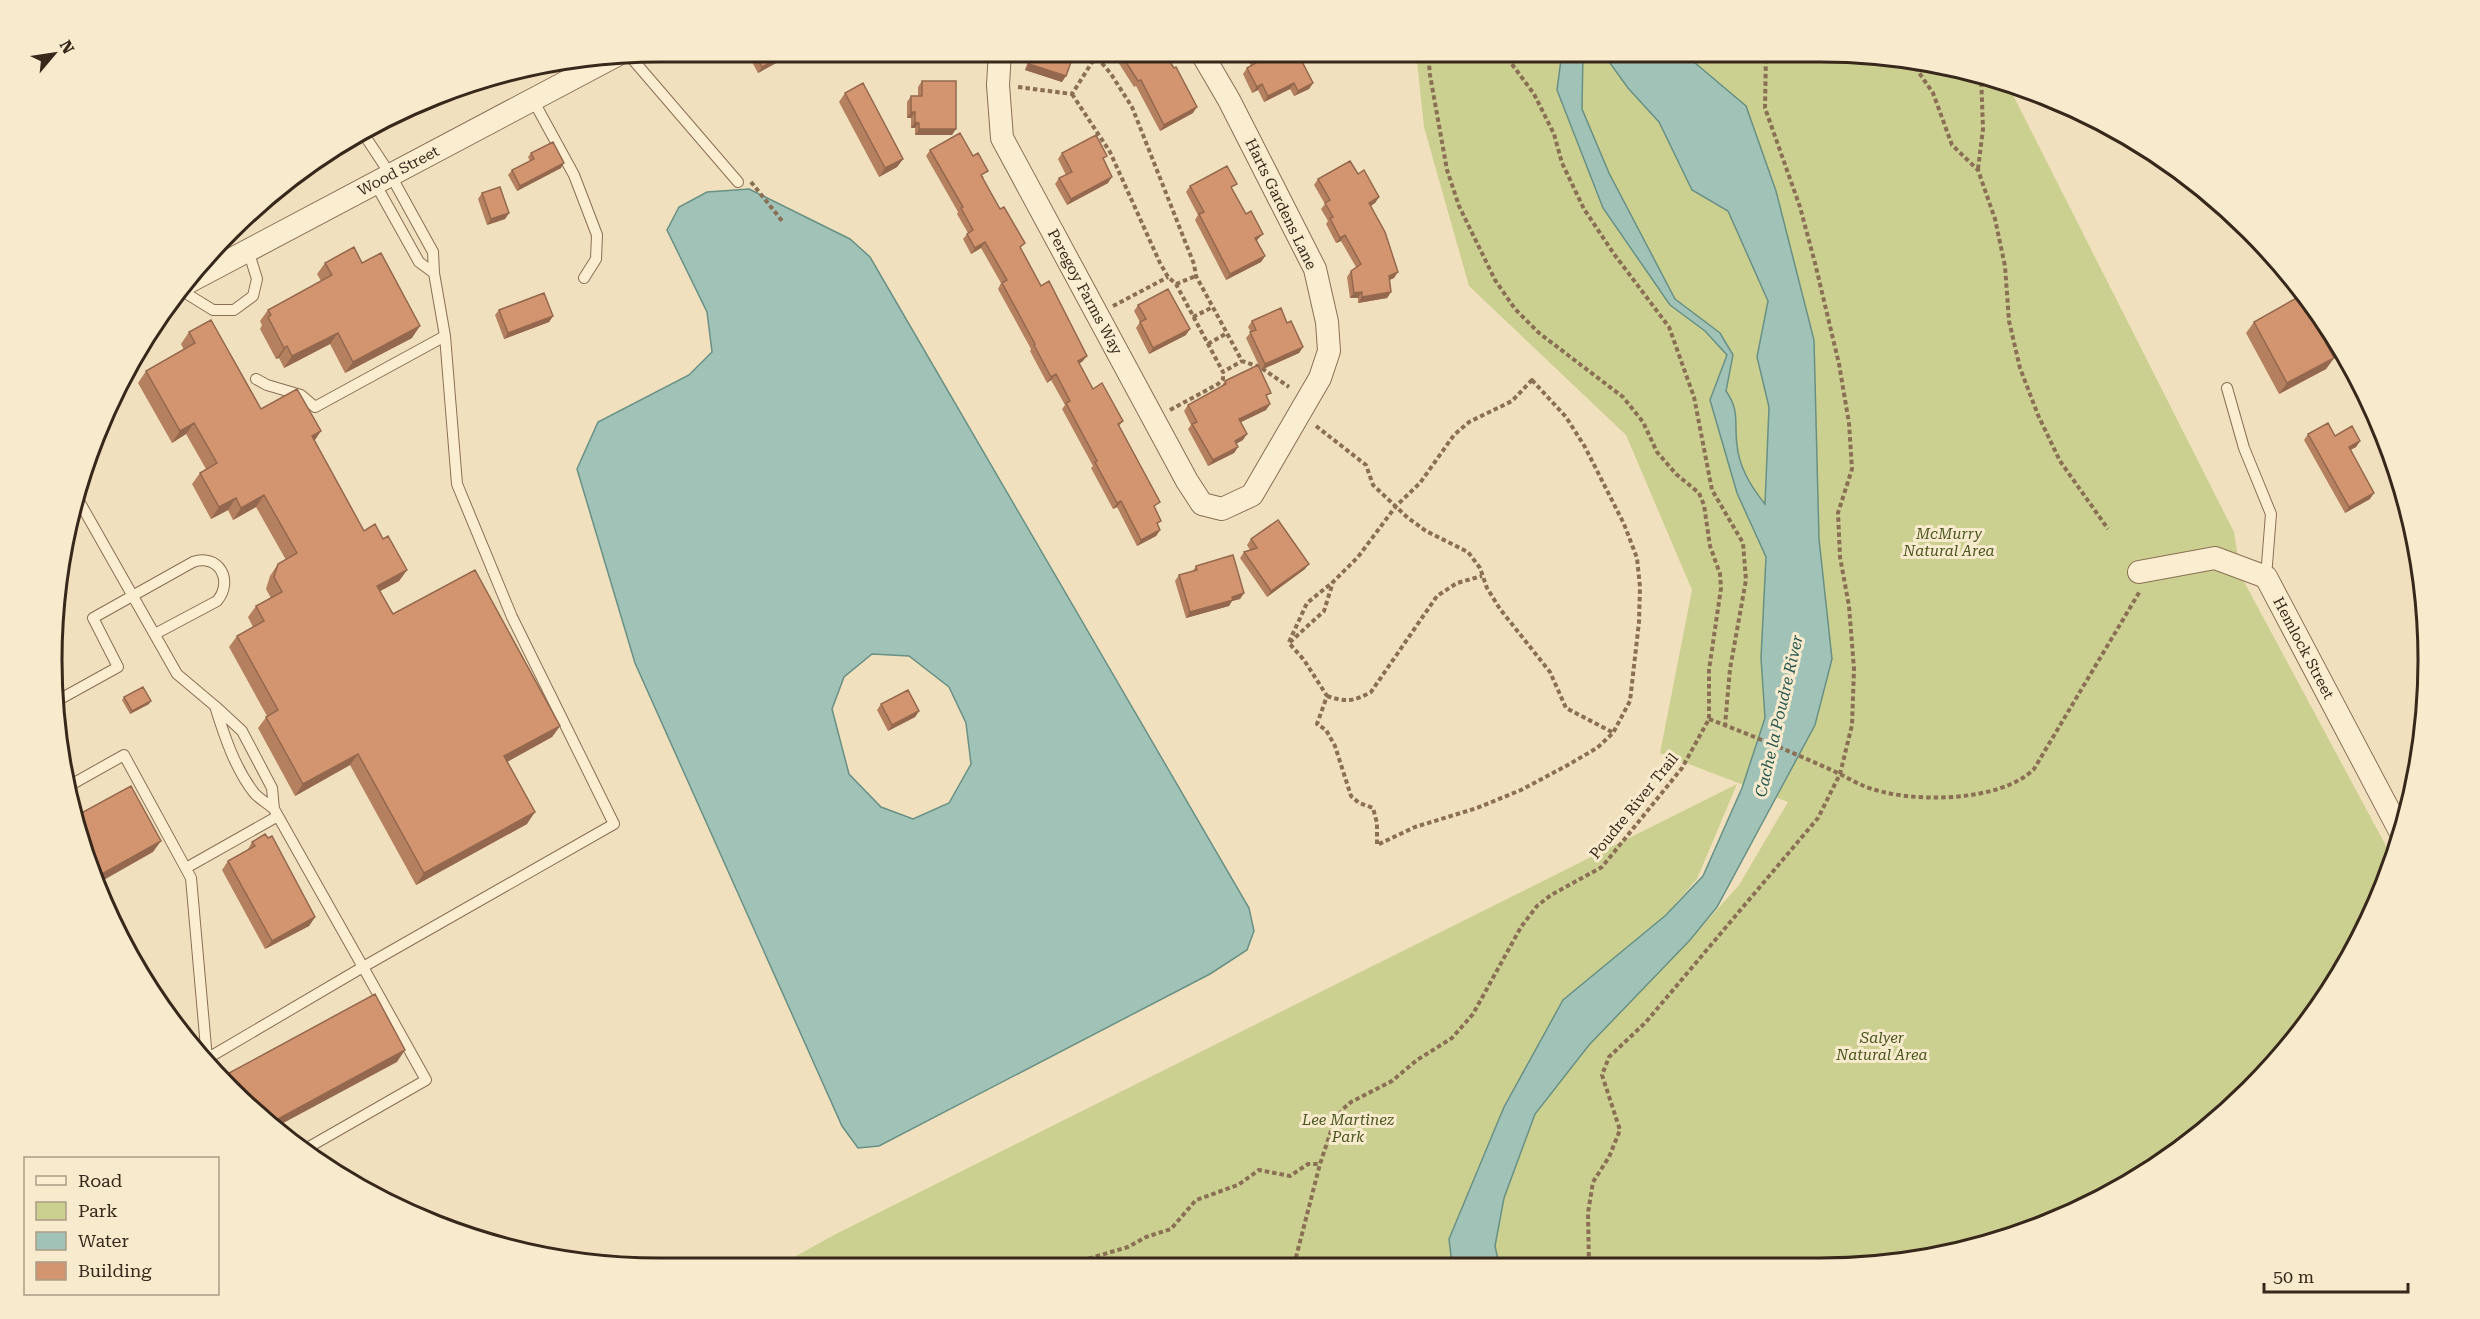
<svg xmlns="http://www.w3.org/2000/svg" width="2480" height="1319" font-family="'Roboto Serif',serif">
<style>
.green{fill:#cbd090}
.water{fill:#a1c2b7;stroke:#689085;stroke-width:1.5;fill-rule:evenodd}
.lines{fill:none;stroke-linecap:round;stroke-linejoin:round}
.lane-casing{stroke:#8a6f55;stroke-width:12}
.street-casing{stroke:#8a6f55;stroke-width:24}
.path{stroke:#8a6f55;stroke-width:4;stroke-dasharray:4.5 3;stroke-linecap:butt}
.lane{stroke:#fbedd0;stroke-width:10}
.street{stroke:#fbedd0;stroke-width:22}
.wall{fill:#b5805f}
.shaded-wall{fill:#94684e}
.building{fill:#d3956f;stroke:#94684e;stroke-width:1.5}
.labels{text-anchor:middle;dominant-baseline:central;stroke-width:6;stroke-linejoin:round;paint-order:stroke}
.street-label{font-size:15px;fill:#38281b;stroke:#f8eacd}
.park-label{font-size:15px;font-style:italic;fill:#4a561f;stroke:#f8eacd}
.water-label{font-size:16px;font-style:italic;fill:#285954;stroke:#f8eacd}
.rim{fill:none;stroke:#38281b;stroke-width:3}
</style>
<rect width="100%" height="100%" fill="#f1e0bd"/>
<path class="green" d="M1416,52H1860L1978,72L2015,86L2013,95L2234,532L2241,576L2393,859L2366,929L2278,1060L2191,1142L2053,1222L1900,1263L1499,1264L1495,1246L1504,1198L1535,1114L1589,1045L1690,940L1739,885L1788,802L1660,753L1692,590L1626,435L1469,286L1424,127Z
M1737,784L1697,879L1666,915L1563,1000L1504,1107L1450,1239L1452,1264L778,1266L834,1235Z"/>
<path class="water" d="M1562,52H1583L1582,109L1609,173L1675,299L1720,333L1733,355L1726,391C1740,411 1734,421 1737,445C1739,467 1751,487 1765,504L1769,407L1757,357L1768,301L1728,211L1692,190L1659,122L1628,88L1602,52H1682L1746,106L1776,191L1814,340L1819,539L1832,659L1815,725L1717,907L1690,940L1589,1045L1535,1114L1504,1198L1495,1246L1499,1264H1452L1449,1239L1504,1107L1563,1000L1666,915L1703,876L1742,788L1765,718L1761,658L1766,557L1737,493L1710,400L1727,355L1705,331L1670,305L1603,208L1557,90Z
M749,189L850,239L870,257L1249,908L1254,931L1247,950L1210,974L879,1146L858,1148L842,1126L635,663L577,469L598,422L689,375L712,352L707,312L667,230L679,207L707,192ZM872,654L909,656L949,687L966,723L971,764L949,803L913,819L881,807L849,774L832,709L844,677Z"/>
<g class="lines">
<defs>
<path id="lane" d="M628,54L738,182
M533,100L574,175L597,235L596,259L584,278
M361,130L390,174L433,252L434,273L419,262L375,183
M213,248L223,264
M179,289L213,310H234L253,296L257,279L248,250
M256,379L267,385L301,395L315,407L445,336
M2227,388L2244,448L2271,514L2266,577
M75,494L177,674L215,706
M53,703L118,667L93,618L193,562C219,553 234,581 217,601L155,634
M215,706L242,731L272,788L274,809C268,804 260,799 255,794C235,769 224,735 215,706Z
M67,787L124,755L191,878L207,1059
M274,809L363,967L614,824L512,617L457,484L445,336L434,273
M186,868L278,816
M203,1061L363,967L426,1080L302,1151"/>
<g id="street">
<path id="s1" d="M1000,51L998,85L1002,138L1187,481L1202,504L1222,509L1252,495L1320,378L1329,351L1327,322L1315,269L1229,100L1201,52"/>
<path id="s2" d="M181,286L617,55"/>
<path id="s3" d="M2139,572L2215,558L2266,577L2402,835"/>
</g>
</defs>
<use href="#lane" class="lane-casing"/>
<use href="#street" class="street-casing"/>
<path class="path" d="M1099,51L1096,56L1111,74L1132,107L1194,264L1196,276L1242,361L1260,367L1289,387
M1503,52L1534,94L1554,134L1562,163L1584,209L1614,254L1669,327L1694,397L1712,490L1743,543L1746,580L1730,669L1725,725
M1911,61L1933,93L1952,145L1978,170L1995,219L2005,266L2009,321L2020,368L2038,415L2060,461L2108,529
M1018,87L1072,94L1096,56
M1072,94L1110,152L1160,263L1168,277L1176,284L1223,372L1242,361
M1978,169L1983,129L1981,73
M751,182L783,222
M1176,284L1196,276
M1113,306L1168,277
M1193,317L1213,307
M1208,344L1227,333
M1532,380L1566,417L1585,447L1624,524L1637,558L1640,587L1639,622L1630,701L1613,733L1597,748L1566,766L1521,790L1477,808L1415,827L1377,845V823L1373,808L1359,803L1351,796L1335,746L1326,730L1317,724L1327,696L1304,660L1289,643L1324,611L1333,582L1358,557L1396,506L1420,483L1454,435L1469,422L1512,401Z
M1170,410L1218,384L1223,379V372
M1316,426L1366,465L1373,485L1408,518L1426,531L1468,552L1480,568L1487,588L1500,609L1550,672L1566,708L1612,732
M1289,642L1307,603L1333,582
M1327,696C1345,702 1353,702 1371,692L1437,596L1457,583L1482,576
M1709,719C1753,736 1797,754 1840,774C1848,778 1856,783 1864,786C1907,804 2000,803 2034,769L2140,591
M1589,1264L1588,1213L1593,1182L1609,1157L1620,1130L1602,1075L1609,1057L1646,1022L1818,818L1840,774L1852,725L1854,669L1849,606L1840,557L1838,513L1852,469L1849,423L1839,364L1815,263L1800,207L1765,108L1766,52
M1067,1265L1128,1247L1146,1237L1171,1229L1196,1200L1238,1185L1259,1170L1290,1176L1308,1164H1320
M1294,1265L1320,1164L1334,1122L1343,1109L1351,1102L1392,1081L1417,1060L1452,1038L1473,1014L1521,927L1537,906L1551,895L1602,867L1682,768L1709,719V670L1721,588L1720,574L1710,546L1704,505L1699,493L1676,474L1657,452L1643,422L1623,397L1539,333L1515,309L1495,280L1459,206L1447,170L1430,75L1428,52"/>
<use href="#lane" class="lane"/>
<use href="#street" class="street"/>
</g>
<path class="wall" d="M746,51H798L758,73Z
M1031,51H1075L1062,82L1025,70Z
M1111,51L1163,52L1193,113L1160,131L1136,86L1134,87Z
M1244,52H1297L1313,83L1309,89L1294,96L1290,89L1264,102L1258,90L1252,93L1243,74L1247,68L1251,66Z
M922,81L952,135H915V128H911V118H907V102L911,96H918V87Z
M845,93L903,159L897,167L879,177L839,102Z
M930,150L984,177L983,178L1021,249L1083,361L1079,364L1093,389L1123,421L1119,426L1155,509L1158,526L1160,530L1156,536L1137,546L1117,507L1113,509L1091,468L1093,466L1062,409L1065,405L1051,380L1047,383L1030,351L1031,349L998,289L1001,283L981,248L971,254L963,239L968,233L957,214L958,212L926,156Z
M531,153L561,168L517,191L508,175L512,170L530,161L528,157Z
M1062,153L1104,161L1108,183L1067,205L1055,184L1059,178L1066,175L1058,159Z
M1358,174L1379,197L1375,203L1371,206L1394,278L1389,280L1391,292L1387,298L1358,303V298H1350L1347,277L1351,271L1356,267L1341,241L1336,243L1326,224L1328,221L1321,209L1325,204L1314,185L1318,179Z
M1190,186L1233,190L1258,239L1257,241L1265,256L1261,262L1226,280L1195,220L1198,215L1186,192Z
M482,193L509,213L505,219L487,225L478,199Z
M325,263H362L412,338L345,373L330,344L284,368L279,358L276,359L260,329L262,325L260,321L268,310L321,281L317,274Z
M1138,305L1186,335L1149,354L1136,328L1140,322L1134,311Z
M499,310L553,316L549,322L504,339L495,315Z
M1252,321L1287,323L1303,347L1299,353L1261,370L1246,338L1251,332L1248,327Z
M2254,322L2334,358L2326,369L2279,394L2246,333Z
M189,332L261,409L314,441L364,531L383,539L407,570L399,581L380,591L393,614L560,726L552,737L507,762L527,824L416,885L350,765L295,796L258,728L267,716L229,647L237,636L253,627L248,617L256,606L271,598L266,589L270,576L278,564L286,560L256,507L233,520L228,510L211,519L192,484L200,473L206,469L186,434L172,443L138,383L146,371L184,350L181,344Z
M1225,381L1267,399L1270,404L1266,410L1241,422L1243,440L1236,443L1238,447L1234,453L1208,466L1188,429L1191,425L1184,411L1188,405L1221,387Z
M2308,434L2335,436L2360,441L2356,447L2350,450L2370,499L2345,513L2304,440Z
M1251,539L1305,569L1267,597L1240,558L1244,552L1250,550L1247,545Z
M1196,566L1244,593L1240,599L1232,601L1229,606L1186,618L1175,581L1179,575L1192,572Z
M124,697L149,704L130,714L122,700Z
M881,704L919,711L915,717L888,731L877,710Z
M252,842L315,917L309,926L265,949L222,870L228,861L247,851Z"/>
<path class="shaded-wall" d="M791,51H798L758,73L762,67Z
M1029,64L1066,76L1062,82L1025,70Z
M1294,83L1290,89L1264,102L1268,96Z
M1313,83L1309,89L1294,96L1298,91Z
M1262,84L1258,90L1252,93L1257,87Z
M1197,107L1193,113L1160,131L1164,125Z
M911,112H915L911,118H907Z
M915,122L919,123L915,128H911Z
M919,129H956L952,135H915Z
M903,159L897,167L879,177L885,168Z
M564,163L561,168L517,191L520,186Z
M1112,177L1108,183L1067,205L1071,199Z
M1379,197L1375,203L1365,209L1369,203Z
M509,213L505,219L487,225L491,219Z
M1263,234L1258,239L1251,244L1255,238Z
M1345,235L1341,241L1336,243L1340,238Z
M985,242L981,248L971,254L975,248Z
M1265,256L1261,262L1226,280L1230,274Z
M1398,272L1394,278L1385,282L1389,276Z
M1362,292L1358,298H1350L1354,293Z
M1391,292L1387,298L1358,303L1362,297Z
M553,316L549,322L504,339L508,333Z
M420,326L412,338L345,373L353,362Z
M1190,329L1186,335L1149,354L1153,348Z
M338,333L330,344L284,368L292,356Z
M287,346L279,358L276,359L284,348Z
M1303,347L1299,353L1261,370L1265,364Z
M1087,356L1083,361L1074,367L1078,361Z
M2334,358L2326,369L2279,394L2287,383Z
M1056,374L1051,380L1047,383L1051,377Z
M1270,404L1266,410L1235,425L1239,419Z
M194,423L186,434L172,443L180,431Z
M321,431L313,443L312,436Z
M1247,434L1243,440L1231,447L1235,441Z
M2360,441L2356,447L2345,453L2349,447Z
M1238,447L1234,453L1208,466L1213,460Z
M2374,493L2370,499L2345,513L2349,507Z
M264,495L256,507L233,520L241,508Z
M236,498L228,510L211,519L219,507Z
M1121,501L1117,507L1113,509L1117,503Z
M1160,530L1156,536L1137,546L1141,540Z
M1309,564L1305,569L1267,597L1271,591Z
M407,570L399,581L369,597L377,586Z
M1244,593L1240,599L1232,601L1229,606L1186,618L1190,612L1232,597Z
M151,701L149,704L130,714L132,711Z
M919,711L915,717L888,731L892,725Z
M560,726L552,737L496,768L504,756Z
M358,754L350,765L295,796L303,784Z
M535,812L527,824L416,885L424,873Z
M161,841L153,852L95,885L93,879Z
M315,917L309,926L265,949L272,941Z
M405,1050L397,1062L274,1128L269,1124Z"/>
<path class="building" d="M754,51H791L762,67Z
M1034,51H1075L1066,76L1029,64Z
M1119,51L1163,52L1174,68L1176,67L1197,107L1164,125L1141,80L1138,81Z
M1251,52H1297L1313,83L1298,91L1294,83L1268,96L1262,84L1257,87L1247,68L1256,63Z
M922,81H956V129H919V123L915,122V112H911V96H922Z
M863,83L903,159L885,168L845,93Z
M960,133L973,156L978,153L988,171L981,175L1000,209L1004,207L1025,243L1020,247L1041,286L1049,281L1087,356L1078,361L1093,389L1102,383L1123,421L1118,424L1160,502L1154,506L1161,521L1157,523L1160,530L1141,540L1121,501L1117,503L1095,462L1097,461L1066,403L1070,401L1056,374L1051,377L1034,345L1035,344L1002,283L1007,280L985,242L975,248L967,234L973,230L961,208L963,207L930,150Z
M1096,135L1107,156L1103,158L1112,177L1071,199L1059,178L1072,172L1062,153Z
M553,142L564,163L520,186L512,170L534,159L531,153Z
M1350,161L1358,174L1364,170L1379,197L1369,203L1385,232L1398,272L1389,276L1391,292L1362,297V292L1354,293L1351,271L1361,264L1345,235L1340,238L1330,218L1333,217L1325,203L1330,200L1318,179Z
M1227,166L1237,184L1231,187L1246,214L1251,211L1263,234L1255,238L1265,256L1230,274L1199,214L1204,212L1190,186Z
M500,187L509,213L491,219L482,193Z
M354,247L362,263L381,253L420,326L353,362L338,333L292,356L287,346L284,348L268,317L271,315L268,310L332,275L325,263Z
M1168,289L1190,329L1153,348L1140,322L1146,319L1138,305Z
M544,293L553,316L508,333L499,310Z
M2300,296L2334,358L2287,383L2254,322Z
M1281,308L1287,323L1291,321L1303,347L1265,364L1250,332L1256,330L1252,321Z
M211,320L261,409L297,389L321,431L312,436L364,531L375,524L383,539L388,536L407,570L377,586L393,614L475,570L560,726L504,756L535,812L424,873L358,754L303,784L266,717L278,710L237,636L264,621L256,606L282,592L274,577L278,564L297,553L264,495L241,508L236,498L219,507L200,473L217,463L194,423L180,431L146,371L195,343L189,332Z
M1258,365L1271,393L1266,395L1270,404L1239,419L1247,434L1235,441L1238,447L1213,460L1192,424L1197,422L1188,405L1226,384L1225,381Z
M2328,423L2335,436L2352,426L2360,441L2349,447L2374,493L2349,507L2308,434Z
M1278,520L1309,564L1271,591L1244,552L1257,548L1251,539Z
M1233,555L1244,593L1232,597L1233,600L1190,612L1179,575L1197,570L1196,566Z
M143,687L151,701L132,711L124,697Z
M908,690L919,711L892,725L881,704Z
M131,786L161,841L93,879L72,818Z
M265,834L268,838L272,836L315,917L272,941L228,861L255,846L252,842Z
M375,994L405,1050L269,1124L220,1078Z"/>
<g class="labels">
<g class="street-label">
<text stroke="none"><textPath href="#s2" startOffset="246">Wood Street</textPath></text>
<text transform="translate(1281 204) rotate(64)">Harts Gardens Lane</text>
<text stroke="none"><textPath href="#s1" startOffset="262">Peregoy Farms Way</textPath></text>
<text stroke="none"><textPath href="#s3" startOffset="212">Hemlock Street</textPath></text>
<text transform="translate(1634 806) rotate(-51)">Poudre River Trail</text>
</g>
<g class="park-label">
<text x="1949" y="534">McMurry<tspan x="1949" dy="17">Natural Area</tspan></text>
<text x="1882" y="1038">Salyer<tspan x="1882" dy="17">Natural Area</tspan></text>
<text x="1348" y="1120">Lee Martinez<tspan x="1348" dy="17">Park</tspan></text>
</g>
<g class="water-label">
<text transform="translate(1779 716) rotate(-77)">Cache la Poudre River</text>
</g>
</g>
<path d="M0 0H2480V1319H0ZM660 62H1820A598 598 0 0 1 2418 660V660A598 598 0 0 1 1820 1258H660A598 598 0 0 1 62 660V660A598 598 0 0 1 660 62Z" fill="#f8eacd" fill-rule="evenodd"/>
<path class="rim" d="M660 62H1820A598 598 0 0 1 2418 660V660A598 598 0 0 1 1820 1258H660A598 598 0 0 1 62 660V660A598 598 0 0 1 660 62Z"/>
<rect x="24" y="1157" width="195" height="138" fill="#f8eacd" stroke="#ab9c86" stroke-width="1.5"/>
<rect x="36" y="1176" width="30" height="9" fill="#fbedd0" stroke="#ab9c86" stroke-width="1.5"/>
<text x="78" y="1187" font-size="18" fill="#38281b">Road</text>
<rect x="36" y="1202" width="30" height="18" fill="#cbd090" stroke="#ab9c86" stroke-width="1.5"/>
<text x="78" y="1217" font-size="18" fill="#38281b">Park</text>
<rect x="36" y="1232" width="30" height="18" fill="#a1c2b7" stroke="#ab9c86" stroke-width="1.5"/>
<text x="78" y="1247" font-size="18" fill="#38281b">Water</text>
<rect x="36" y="1262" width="30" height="18" fill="#d3956f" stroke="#ab9c86" stroke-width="1.5"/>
<text x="78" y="1277" font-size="18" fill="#38281b">Building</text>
<g transform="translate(54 54) rotate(61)" stroke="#f8eacd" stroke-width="4.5" paint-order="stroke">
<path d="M0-4.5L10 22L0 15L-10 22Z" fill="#38281b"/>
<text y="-9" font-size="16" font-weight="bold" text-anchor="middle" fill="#38281b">N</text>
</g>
<path d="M2264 1283v9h144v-9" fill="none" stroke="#38281b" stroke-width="3"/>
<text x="2273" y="1283" font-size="18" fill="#38281b" stroke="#f8eacd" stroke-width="4.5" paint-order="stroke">50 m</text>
</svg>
